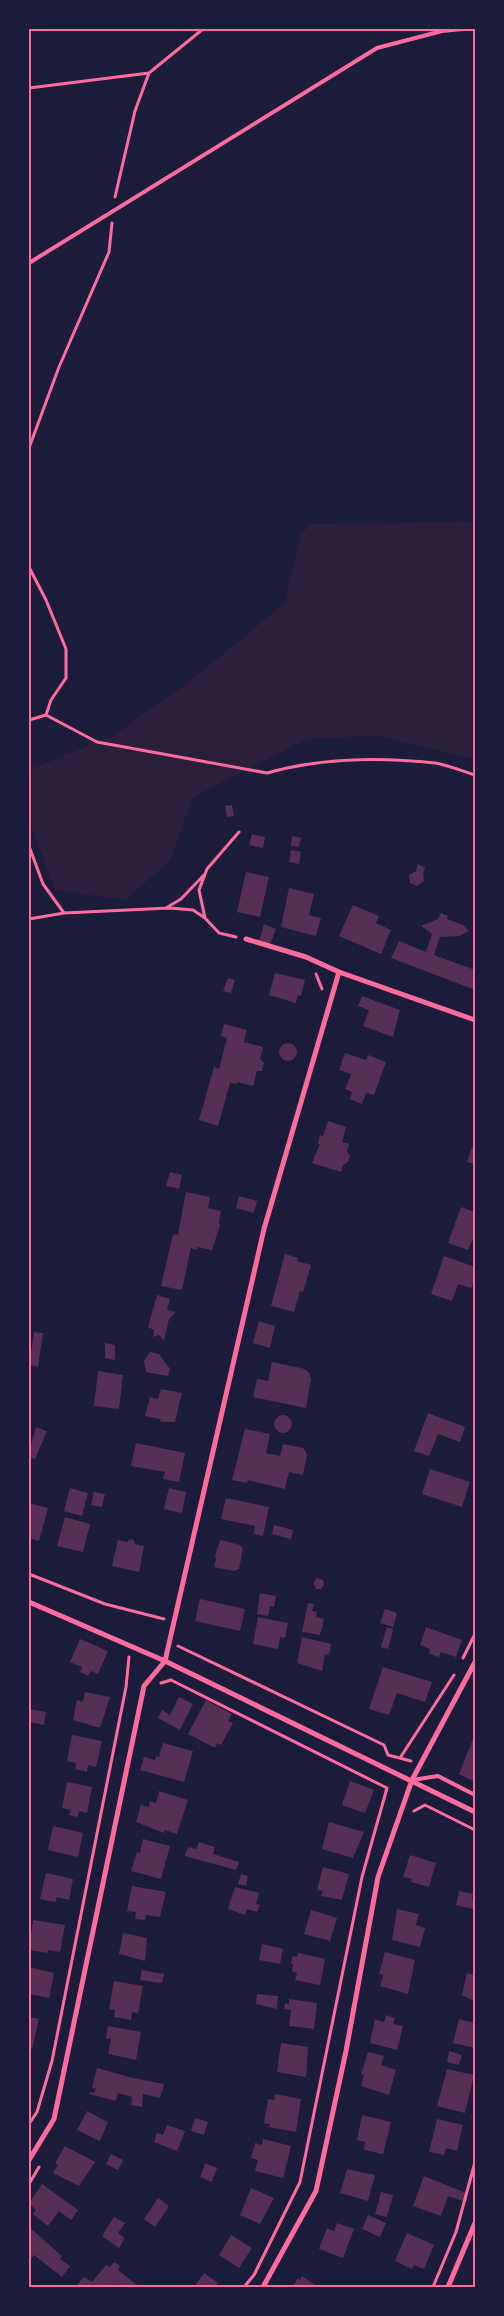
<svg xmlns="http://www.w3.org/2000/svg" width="504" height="2316" font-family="Signika,sans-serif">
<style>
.green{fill:#2a1e3b}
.building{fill:#542f53}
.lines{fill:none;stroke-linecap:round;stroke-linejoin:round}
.path{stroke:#ff6b9d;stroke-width:3}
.service{stroke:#ff6b9d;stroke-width:4}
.minor{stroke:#ff6b9d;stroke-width:5}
.neatline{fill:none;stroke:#ff6b9d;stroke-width:2}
</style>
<rect width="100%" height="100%" fill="#1b1b3a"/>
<path class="green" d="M475,522V759L376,735L304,740L193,797L170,861L125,900L55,890L29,821V770L114,735L193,679L285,603L300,535L311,524Z"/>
<path class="building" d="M232,805L234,816L227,817L225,806Z
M252,834L265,837L263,848L249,845Z
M292,836L301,838L299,847L291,846Z
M291,850L301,852L299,864L289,862Z
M418,864L425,868L423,874L424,881L417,886L410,883L409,875L416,871Z
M246,872L269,877L260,917L237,912Z
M289,888L314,894L309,915L321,918L316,936L281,927Z
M353,905L379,916L376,923L391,930L381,954L339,936Z
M441,913L448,916L447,919L463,925L469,931L459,936L440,937L434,955L475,970V990L391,958L399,941L426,952L432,934L421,926L438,919Z
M264,924L276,929L270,945L259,941Z
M275,973L305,980L301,996L298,995L296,1003L269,995Z
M228,978L235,980L231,993L223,991Z
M362,996L400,1010L393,1037L363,1026L369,1010L358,1006Z
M224,1024L247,1030L244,1042L263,1047L260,1059L264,1063L262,1071H257L253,1086L237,1082V1084L230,1083L218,1126L199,1120L214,1067L219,1069L227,1038L221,1036Z
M279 1052a9 9 0 1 1 18 0a9 9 0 1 1-18 0Z
M345,1053L366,1060L368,1055L386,1062L374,1095L366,1093L362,1104L350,1099L352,1092L345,1089L351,1074L339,1070Z
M328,1121L346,1127L342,1142L349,1144L347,1152L350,1156L348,1162L343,1165L341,1172L312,1163L320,1144H318L320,1135L323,1136Z
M472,1147L475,1148V1164L467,1162Z
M170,1172L182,1175L179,1189L166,1186Z
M186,1192L210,1197L208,1208L221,1211L219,1223L220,1225L212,1250L197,1247V1250L191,1248L182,1290L161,1286L173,1234L178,1235Z
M239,1196L257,1201L254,1213L236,1208Z
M461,1207L475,1212V1234L468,1250L448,1243Z
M285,1254L298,1258L297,1261L311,1265L303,1292L300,1291L294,1312L271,1306Z
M444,1256L475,1267V1280L471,1288L458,1284L452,1301L431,1294Z
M157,1295L170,1299L167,1310L176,1312L169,1319L164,1340L159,1335L153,1337L154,1330L148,1327Z
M259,1321L275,1326L270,1348L253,1343Z
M34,1332L43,1333L38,1367L29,1365Z
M105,1343L115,1345V1360L105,1358Z
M150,1352L159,1354L170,1369L168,1376L146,1372L144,1361Z
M272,1362L305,1369L309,1373L311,1379L306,1408L253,1397L257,1379L268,1381Z
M98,1371L123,1375L119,1409L94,1406Z
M161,1389L182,1393L175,1422H161L160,1419L145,1416L150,1397L158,1399Z
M428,1413L465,1427L460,1442L438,1434L429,1456L414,1451Z
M274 1424a9 9 0 1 1 18 0a9 9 0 1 1-18 0Z
M36,1427L47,1431L35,1459L29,1457V1452Z
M245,1429L270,1434L266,1453L280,1456L283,1444L303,1448L307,1454L303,1475L289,1472L285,1489L248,1480L247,1483L232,1480Z
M136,1443L185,1453L179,1482L163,1479L165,1472L131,1466Z
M430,1469L470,1482L462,1507L422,1494Z
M70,1488L88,1493L82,1516L64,1511Z
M169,1488L186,1492L182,1513L164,1509Z
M94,1492L105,1494L102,1507L91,1505Z
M226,1498L269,1507L263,1536L254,1534L255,1526L221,1519Z
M29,1503L48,1508L39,1541L29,1538Z
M65,1517L90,1524L83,1552L57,1546Z
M274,1525L293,1530L291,1539L272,1534Z
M130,1539L134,1540L135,1544L144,1546L139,1572L112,1566L118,1540L127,1542Z
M220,1540L240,1545L243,1549L239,1569L234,1571L214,1567L216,1559L215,1556Z
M317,1578L323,1580L324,1585L321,1589H316L313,1583Z
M260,1593L276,1596L274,1607L270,1606L268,1616L257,1614Z
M200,1599L245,1609L240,1631L195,1621Z
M308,1603L314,1604L312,1611L317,1612L316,1617L324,1619L320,1635L302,1632Z
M385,1609L397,1613L393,1627L380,1623Z
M258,1617L288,1623L285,1638L280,1637L278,1649L253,1644Z
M387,1627L393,1629L388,1649L381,1647Z
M426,1627L462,1640L456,1657L441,1652L439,1657L429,1654L430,1649L420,1645Z
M302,1637L331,1644L329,1655L325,1654L322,1671L297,1663Z
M80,1639L108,1651L98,1674L91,1671L88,1676L80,1672L82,1667L70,1662Z
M383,1667L432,1682L425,1702L397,1693L389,1715L369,1709Z
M85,1692L110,1697L100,1728L73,1720L77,1700L83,1702Z
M179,1697L193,1704L180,1730L158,1718L162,1710L170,1715Z
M206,1700L232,1714L228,1721L233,1723L221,1745L217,1743L215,1748L188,1734Z
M29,1709L46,1712L44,1725L29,1722Z
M475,1734V1782L459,1774Z
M72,1735L102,1741L96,1767L88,1765L87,1772L75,1769L76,1763L67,1761Z
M163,1743L193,1751L184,1782L140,1770L144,1757L155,1760L156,1756L159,1757Z
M350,1781L374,1790L365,1813L342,1805Z
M67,1782L92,1787L87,1813L79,1811L78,1817L69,1815L71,1810L62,1808Z
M159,1791L188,1800L177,1834L165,1830L164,1833L136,1822L141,1805L149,1807L150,1801L156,1803Z
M329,1822L364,1832L353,1858L322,1849Z
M53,1826L83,1833L78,1857L48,1850Z
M143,1839L170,1846L161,1879L131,1871L137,1852L140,1853Z
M199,1842L215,1847L213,1854L239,1862L236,1870L185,1856L188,1847L196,1849Z
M410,1855L436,1863L429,1887L411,1882L412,1879L403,1877Z
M323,1867L349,1874L342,1900L321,1896L323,1891L317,1890Z
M46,1873L73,1879L69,1900L57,1897L55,1902L40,1899Z
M241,1874L248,1876L246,1886L238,1884Z
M132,1886L166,1892L160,1917L146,1915L145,1920L135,1919L136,1912L127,1911Z
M235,1887L259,1893L256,1904L260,1905L257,1912L247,1909L245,1915L228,1909Z
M459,1891L473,1894L472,1899L475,1900L473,1909L456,1905Z
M397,1909L419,1914L416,1925L425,1928L420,1947L392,1940Z
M311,1910L337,1918L330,1941L304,1934Z
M33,1920L65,1925L60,1952L48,1950L47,1953L29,1950Z
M123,1933L147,1938L145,1961L119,1954Z
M262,1944L283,1949L280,1964L259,1960Z
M385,1952L415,1960L408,1994L380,1986L383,1975L379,1974Z
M298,1953L325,1959L320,1985L295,1980L297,1973L292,1971L293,1964L291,1963L293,1956L297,1957Z
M29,1967L54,1973L49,1998L29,1994Z
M142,1970L164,1974L162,1983L140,1980Z
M467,1973L475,1975L474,2001L462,1995Z
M114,1981L143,1986L138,2013L132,2012L131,2020L114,2017L115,2010L109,2009Z
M257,1994L278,1996L277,2009L256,2004Z
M289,1999L317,2003L314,2029L289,2026L291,2010L284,2009L285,2003L289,2004Z
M386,2015L395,2018L393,2024L403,2026L397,2050L370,2043L375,2019L384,2022Z
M29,2017L39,2019L32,2049L29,2048Z
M459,2019L475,2023V2048L453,2043Z
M108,2026L141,2032L136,2060L108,2054L111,2039L106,2038Z
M281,2043L308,2047L306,2077L277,2072Z
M449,2051L462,2055L459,2065L447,2062Z
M368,2052L384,2056L381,2065L396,2070L389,2095L361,2086L364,2075L361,2074Z
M97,2068L133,2078L164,2084L160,2098L143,2094L142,2107L131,2105L132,2097L118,2093L116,2101L89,2094L90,2092L94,2093L96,2089L92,2087Z
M447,2069L474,2075L465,2113L437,2106Z
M275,2094L301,2099L296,2132L269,2127L270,2124L264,2123L268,2099L274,2100Z
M87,2111L108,2122L100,2141L77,2130Z
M362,2115L391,2122L383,2154L364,2150L365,2142L357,2140Z
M195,2118L208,2122L204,2135L191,2131Z
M437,2119L463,2125L457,2151L446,2148L444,2155L429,2152Z
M167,2125L185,2131L177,2151L154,2142L157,2133L163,2135Z
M263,2139L291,2146L283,2178L255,2171L258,2160L251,2158L255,2143L262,2145Z
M65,2146L95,2162L79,2186L53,2173L58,2165L55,2163Z
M111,2154L123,2160L118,2170L106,2164Z
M205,2163L217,2168L212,2182L200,2177Z
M347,2169L375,2175L368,2201L340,2193Z
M424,2176L466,2193L463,2201L448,2196L441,2216L413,2206Z
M42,2184L78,2210L71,2220L59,2211L48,2226L33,2214L36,2210L29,2203Z
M251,2188L274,2198L260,2224L240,2215Z
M381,2192L393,2195L387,2217L375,2214Z
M158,2198L169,2206L155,2227L144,2219Z
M368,2215L386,2223L380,2237L362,2229Z
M114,2217L125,2223L118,2233L125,2238L119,2248L102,2236Z
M337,2223L354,2229L343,2258L319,2249L327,2228L334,2231Z
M29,2227L62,2256L60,2259L70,2266L62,2277L34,2255L29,2261Z
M407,2233L434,2245L424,2269L414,2265L412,2269L395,2261Z
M231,2235L252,2248L239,2268L219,2255Z
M114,2262L120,2266L118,2270L138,2286L137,2287H75L84,2277L92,2282L106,2265L110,2267Z
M204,2273L218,2283L215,2287H194Z
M302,2276L318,2287H292L298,2278L300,2280Z"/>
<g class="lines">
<path class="path" d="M29,88L149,73
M115,197L135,111L149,73L203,29
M29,448L59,367L109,252L112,223
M29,567L46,600L66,649V678L51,700L46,715
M29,720L46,715L97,742L267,773C320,758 380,757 435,763C448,765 462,771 475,775
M29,846L43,884L64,913
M166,908L181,899L204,875
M29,919L64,913L170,908L193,910L205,918
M236,937L219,933L205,918L199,890L207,869L239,832
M316,974L322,989
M29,1574L105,1604L164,1619
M178,1646L384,1745L388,1755L411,1761
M463,1658L475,1634
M161,1683L171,1680L387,1788L362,1877L300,2182L254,2275L244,2287
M400,1758L454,1675
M414,1811L425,1805L475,1830
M29,2124L37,2112L52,2061L126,1687L129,1657
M29,2184L39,2167
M433,2287L456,2232L475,2162"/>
<path class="service" d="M29,263L377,48L442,31L462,29
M412,1780L438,1776L475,1795"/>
<path class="minor" d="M246,939L306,957L339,972L475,1020
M29,1602L165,1661L475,1812
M29,2160L54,2119L144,1686L165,1661L264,1229L339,972
M263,2287L316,2191L346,2051L378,1877L412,1780L475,1662
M448,2287L475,2223"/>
</g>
<rect width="504" height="2316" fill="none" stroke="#1b1b3a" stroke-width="60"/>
<rect x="30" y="30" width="444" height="2256" class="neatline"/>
</svg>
